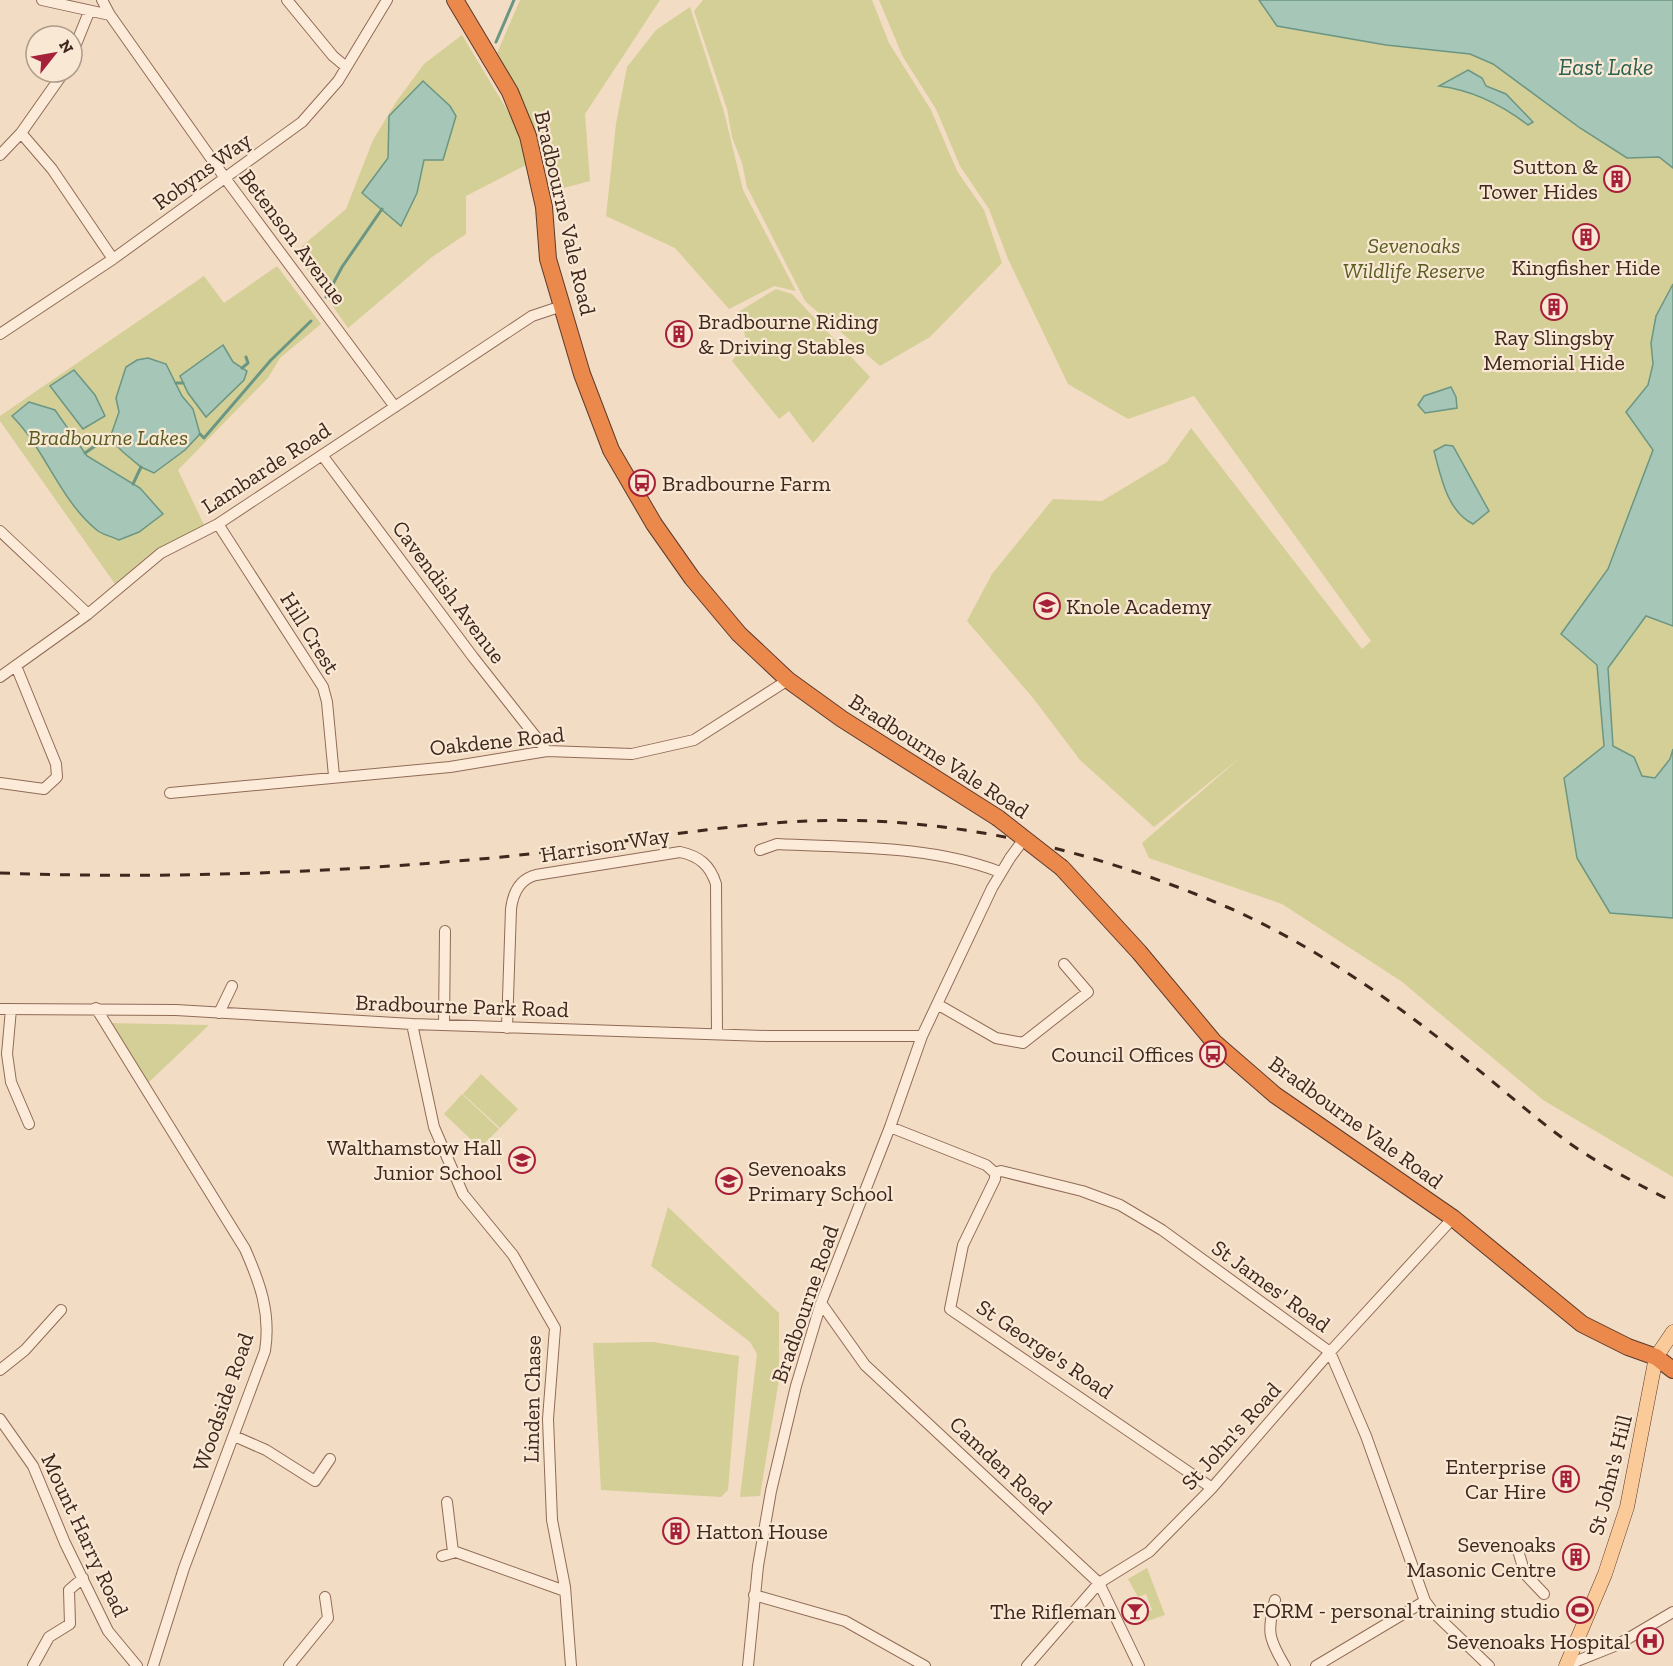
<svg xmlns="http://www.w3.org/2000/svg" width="1673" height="1666" font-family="'Zilla Slab',serif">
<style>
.green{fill:#d3cf96}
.water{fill:#a6c6b7;stroke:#6b9683;stroke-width:1.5}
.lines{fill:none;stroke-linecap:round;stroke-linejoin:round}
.stream{stroke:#6b9683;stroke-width:3}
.minor-casing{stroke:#906b57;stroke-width:12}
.major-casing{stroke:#5e3a2c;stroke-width:15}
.highway-casing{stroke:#5e3a2c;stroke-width:18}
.minor{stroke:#fcebd8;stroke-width:10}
.major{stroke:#faca98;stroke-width:14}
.highway{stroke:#eb884b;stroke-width:16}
.rail{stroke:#3f271d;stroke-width:3;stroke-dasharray:10 10;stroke-linecap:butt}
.minor-bridge-casing{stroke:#906b57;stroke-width:12;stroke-linecap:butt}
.highway-bridge-casing{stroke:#5e3a2c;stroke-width:18;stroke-linecap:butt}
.minor-bridge{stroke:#fcebd8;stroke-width:10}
.highway-bridge{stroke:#eb884b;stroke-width:16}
.labels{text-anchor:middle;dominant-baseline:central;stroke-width:4.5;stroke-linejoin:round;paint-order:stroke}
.poi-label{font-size:22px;fill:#3f271d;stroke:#f9e8d4;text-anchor:end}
.street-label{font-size:22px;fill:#3f271d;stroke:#f9e8d4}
.park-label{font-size:22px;font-style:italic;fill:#595d21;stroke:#f9e8d4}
.water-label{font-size:24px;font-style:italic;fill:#2b6053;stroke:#f9e8d4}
</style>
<rect width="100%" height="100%" fill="#f3dcc4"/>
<path class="green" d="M520,0H660L585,114L590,181L560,189L497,53Z
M703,0H872L889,43L931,110L957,171L984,210L1002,263L930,337L880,366L805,301L747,187L742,163L732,137L727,109L694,11Z
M879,0H1673V1177L1543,1100L1401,981L1282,904L1149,858L1142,843L1241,757L1154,827L1080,760L1033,698L967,621L992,574L1053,499L1102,501L1167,462L1191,428L1362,649L1371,641L1194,396L1128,419L1068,384L1008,259L989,209L960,166L936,109L903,57Z
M690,7L724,112L743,190L796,291L774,286L729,309L675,248L606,216L616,124L627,67L656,30Z
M462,35L524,138L526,165L466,196V234L432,257L348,328L295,252L346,209L373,140L396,102L424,64Z
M277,266L321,324L280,358L268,378L178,470L205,527L145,560L115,584L0,421V416L204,276L224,303Z
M776,289L792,294L870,377L813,443L789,411L779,419L732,361L746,341L743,326L735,314Z
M108,1023L209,1025L148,1083Z
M481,1074L518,1109L500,1128L463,1094Z
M462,1094L499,1129L480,1148L444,1114Z
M668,1207L779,1313V1379L760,1496L740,1497L757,1354L750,1342L651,1266Z
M653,1342L739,1356L728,1490L721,1497L601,1490L593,1343Z
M1147,1568L1165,1615L1145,1622L1143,1613L1152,1610L1146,1594L1138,1597L1128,1579Z"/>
<path class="water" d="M1259,0H1673V168L1659,157L1627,158L1580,128L1493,64L1470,54L1386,45L1277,26Z
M1468,70L1482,78L1486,86L1506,94L1533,122L1528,125C1502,105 1471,90 1439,86Z
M423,81L450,106L456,116L443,160H424L417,193L401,226L362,193L388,158L389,116Z
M1673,284V626L1646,616L1608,668L1613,746L1634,757L1642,776L1655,778L1670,759L1673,749V918L1610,913L1577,858L1564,778L1604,746L1597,665L1561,634L1608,569L1653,450L1626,412L1648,385L1653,364L1651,343L1656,316Z
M223,345L233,362L247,371L244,380L206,417L188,393L180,376Z
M148,358L166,364L182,396L193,409L200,434L185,450L154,473L141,467L123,452L114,443L111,435L119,412L116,398L126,367L137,360Z
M74,370L95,395L105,416L83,429L50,386Z
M1451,387L1456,397L1457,408L1425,413L1418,405L1424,396Z
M29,402L55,410L87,456L140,488L163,514L139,532L119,540C113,537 104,535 98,531C60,501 46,450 12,416Z
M1445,445L1453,446L1489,511L1473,524C1447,511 1441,477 1434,451Z"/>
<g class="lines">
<path class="stream" d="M496,42L514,0
M326,297L342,267L382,209
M242,368L248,363L246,357
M176,383H183
M200,434L204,438L271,360L311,321
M85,453L111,435
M133,484L141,467"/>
<defs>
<path id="minor" d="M42,0L110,15
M102,0L110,15L225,178L395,407
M287,0L333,56L345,66
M72,54L89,12
M21,133L52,169L113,259
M0,155L21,133L64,72
M0,334L113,259L302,122L338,81L387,0
M322,455L473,657L547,751
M218,524L323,687L327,702L334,776
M0,531L88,614
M0,677L88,614L161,553L218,524L532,316L562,306
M0,783L44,789L57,777L56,764L16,666
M170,793L450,767L547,751L632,754L694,740L788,680
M760,850L777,844C851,848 930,845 1000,872
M937,1004L996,1038L1023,1043L1088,992L1064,964
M96,1008L245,1249C260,1283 271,1313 265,1351L184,1568L153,1666
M0,1009L176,1010L412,1024L767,1036H922
M11,1009L7,1054L11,1082L29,1124
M219,1013L232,986
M412,1024L434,1127L463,1194L513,1255L555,1328L548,1419L552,1520L565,1587L571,1666
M444,1025L445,931
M507,1028L511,909C513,893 520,879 536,875L680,852C699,856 710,865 716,884L717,1033
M890,1127L986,1165L995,1173V1179L963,1245L950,1309L1212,1488
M995,1173L1001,1171L1082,1191L1120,1205L1162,1230L1330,1352L1366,1436L1425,1601L1434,1613L1489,1666
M821,1303L865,1365L1099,1583L1139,1666
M0,1370L25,1350L61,1310
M0,1419L33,1466L65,1543L108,1631L137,1666
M234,1436L266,1450L315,1481L330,1459
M447,1502L453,1552
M1517,1547L1525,1574L1544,1594
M442,1556L456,1552L565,1591
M754,1595L845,1621L925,1666
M1275,1600C1267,1631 1268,1638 1285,1666
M1567,1665L1617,1645L1673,1612
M33,1666L49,1637L70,1624L69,1590L83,1578
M289,1666L328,1618L325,1597
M748,1666L758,1566L771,1491L796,1386L821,1303L890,1127L922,1036L992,888L1010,858
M1027,1666L1099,1583L1149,1552L1212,1488L1330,1352L1453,1218
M1316,1666L1425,1601"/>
<path id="major" d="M1566,1666L1605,1574L1627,1507L1656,1357L1673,1332"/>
<path id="highway" d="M455,0L510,92L528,136L544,207L548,259L582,374L611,450L654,524L692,578L739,634L788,680L842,719L998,818
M1062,868L1139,952L1214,1042L1275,1095L1453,1218L1582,1324L1628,1347L1656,1357L1673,1370"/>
</defs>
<use href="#minor" class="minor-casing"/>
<use href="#major" class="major-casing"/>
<use href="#highway" class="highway-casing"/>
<use href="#minor" class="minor"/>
<use href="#major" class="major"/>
<use href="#highway" class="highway"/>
<path class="rail" d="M0,873C163,879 328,873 491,858C586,849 680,830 775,823C931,810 1084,846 1227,907C1311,944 1389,998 1460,1055C1498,1085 1533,1117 1572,1145C1604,1167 1638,1184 1673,1202"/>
<defs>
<path id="minor-bridge" d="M1010,858L1024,839"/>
<path id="highway-bridge" d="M998,818L1062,868"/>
</defs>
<use href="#minor-bridge" class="minor-bridge-casing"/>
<use href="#highway-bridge" class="highway-bridge-casing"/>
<use href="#minor-bridge" class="minor-bridge"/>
<use href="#highway-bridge" class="highway-bridge"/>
</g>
<defs>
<symbol id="building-ring" viewBox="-11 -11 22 22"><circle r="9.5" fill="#f9e8d4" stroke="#a72039" stroke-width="1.5"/><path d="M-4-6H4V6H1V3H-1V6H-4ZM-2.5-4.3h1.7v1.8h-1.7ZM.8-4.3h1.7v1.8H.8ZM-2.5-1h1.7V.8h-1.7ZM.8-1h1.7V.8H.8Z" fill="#a72039"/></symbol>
<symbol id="bus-ring" viewBox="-11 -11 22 22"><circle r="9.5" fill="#f9e8d4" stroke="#a72039" stroke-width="1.5"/><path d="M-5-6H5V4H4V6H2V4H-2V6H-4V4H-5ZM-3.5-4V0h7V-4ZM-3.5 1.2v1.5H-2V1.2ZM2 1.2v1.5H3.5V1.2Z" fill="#a72039"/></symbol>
<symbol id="school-ring" viewBox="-11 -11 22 22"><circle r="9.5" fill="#f9e8d4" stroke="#a72039" stroke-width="1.5"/><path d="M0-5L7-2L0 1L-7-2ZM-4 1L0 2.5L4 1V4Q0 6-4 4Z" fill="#a72039"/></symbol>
<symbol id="stadium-ring" viewBox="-11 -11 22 22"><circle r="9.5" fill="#f9e8d4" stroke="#a72039" stroke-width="1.5"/><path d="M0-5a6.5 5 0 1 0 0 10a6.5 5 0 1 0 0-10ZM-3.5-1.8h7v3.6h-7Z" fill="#a72039"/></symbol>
<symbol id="bar-ring" viewBox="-11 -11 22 22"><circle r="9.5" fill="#f9e8d4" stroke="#a72039" stroke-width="1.5"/><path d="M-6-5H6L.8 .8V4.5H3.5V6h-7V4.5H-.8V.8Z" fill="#a72039"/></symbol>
<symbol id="hospital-ring" viewBox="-11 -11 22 22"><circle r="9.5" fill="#f9e8d4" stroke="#a72039" stroke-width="1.5"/><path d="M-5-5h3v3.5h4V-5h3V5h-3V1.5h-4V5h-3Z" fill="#a72039"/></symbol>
</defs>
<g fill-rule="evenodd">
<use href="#building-ring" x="1602" y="164" width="30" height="30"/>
<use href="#building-ring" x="1571" y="222" width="30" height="30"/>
<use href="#building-ring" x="1539" y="292" width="30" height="30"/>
<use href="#building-ring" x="664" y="319" width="30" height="30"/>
<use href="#bus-ring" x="627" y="468" width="30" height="30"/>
<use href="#school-ring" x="1032" y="591" width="30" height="30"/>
<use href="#bus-ring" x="1198" y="1039" width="30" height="30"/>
<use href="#school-ring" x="507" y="1145" width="30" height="30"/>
<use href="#school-ring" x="714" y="1166" width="30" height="30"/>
<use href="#building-ring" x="1551" y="1464" width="30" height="30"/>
<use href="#building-ring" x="661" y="1516" width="30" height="30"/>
<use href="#building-ring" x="1561" y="1542" width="30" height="30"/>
<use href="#stadium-ring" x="1565" y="1595" width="30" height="30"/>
<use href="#bar-ring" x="1120" y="1596" width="30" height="30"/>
<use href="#hospital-ring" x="1635" y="1626" width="30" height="30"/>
</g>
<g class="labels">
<g class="poi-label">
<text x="1598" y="166">Sutton &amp;<tspan x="1598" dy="25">Tower Hides</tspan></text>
<text x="1586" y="267" text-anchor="middle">Kingfisher Hide</text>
<text x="698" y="321" text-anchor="start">Bradbourne Riding<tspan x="698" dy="25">&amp; Driving Stables</tspan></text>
<text x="1554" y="337" text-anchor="middle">Ray Slingsby<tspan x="1554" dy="25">Memorial Hide</tspan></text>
<text x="662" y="483" text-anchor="start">Bradbourne Farm</text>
<text x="1066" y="606" text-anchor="start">Knole Academy</text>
<text x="1194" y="1054">Council Offices</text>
<text x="502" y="1147">Walthamstow Hall<tspan x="502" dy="25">Junior School</tspan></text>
<text x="748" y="1168" text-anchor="start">Sevenoaks<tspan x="748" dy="25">Primary School</tspan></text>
<text x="1546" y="1466">Enterprise<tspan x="1546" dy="25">Car Hire</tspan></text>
<text x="696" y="1531" text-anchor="start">Hatton House</text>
<text x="1556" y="1544">Sevenoaks<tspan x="1556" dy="25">Masonic Centre</tspan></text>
<text x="1560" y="1610">FORM - personal training studio</text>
<text x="1116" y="1611">The Rifleman</text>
<text x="1630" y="1641">Sevenoaks Hospital</text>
</g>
<g class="street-label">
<text transform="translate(202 171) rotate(-36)">Robyns Way</text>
<text transform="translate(565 213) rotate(77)">Bradbourne Vale Road</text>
<text transform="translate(293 237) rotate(53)">Betenson Avenue</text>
<text transform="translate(266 468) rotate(-33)">Lambarde Road</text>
<text transform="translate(449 592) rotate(53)">Cavendish Avenue</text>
<text transform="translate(310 633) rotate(58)">Hill Crest</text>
<text transform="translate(497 741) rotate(-6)">Oakdene Road</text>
<text transform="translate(939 756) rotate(33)">Bradbourne Vale Road</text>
<text transform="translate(605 845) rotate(-9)">Harrison Way</text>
<text transform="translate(462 1006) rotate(2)">Bradbourne Park Road</text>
<text transform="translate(1356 1122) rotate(36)">Bradbourne Vale Road</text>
<text transform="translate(1271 1286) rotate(36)">St James' Road</text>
<text transform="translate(805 1304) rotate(-71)">Bradbourne Road</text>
<text transform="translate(1045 1349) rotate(34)">St George's Road</text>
<text transform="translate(532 1399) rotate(-89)">Linden Chase</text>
<text transform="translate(223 1402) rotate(-71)">Woodside Road</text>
<text transform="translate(1231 1436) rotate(-48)">St John's Road</text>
<text transform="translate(1001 1465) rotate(43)">Camden Road</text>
<text transform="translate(1610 1475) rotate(-76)">St John's Hill</text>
<text transform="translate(85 1535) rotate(65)">Mount Harry Road</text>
</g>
<g class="park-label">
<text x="1414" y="245">Sevenoaks<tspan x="1414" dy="25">Wildlife Reserve</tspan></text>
<text x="108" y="437">Bradbourne Lakes</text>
</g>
<g class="water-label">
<text x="1606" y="66">East Lake</text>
</g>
</g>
<g transform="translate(54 54) rotate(59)"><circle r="28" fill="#f9e8d4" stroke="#af9b8b" stroke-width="1.5"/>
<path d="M0-4.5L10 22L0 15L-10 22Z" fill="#a72039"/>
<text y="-9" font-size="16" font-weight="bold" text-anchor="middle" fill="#3f271d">N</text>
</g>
</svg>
